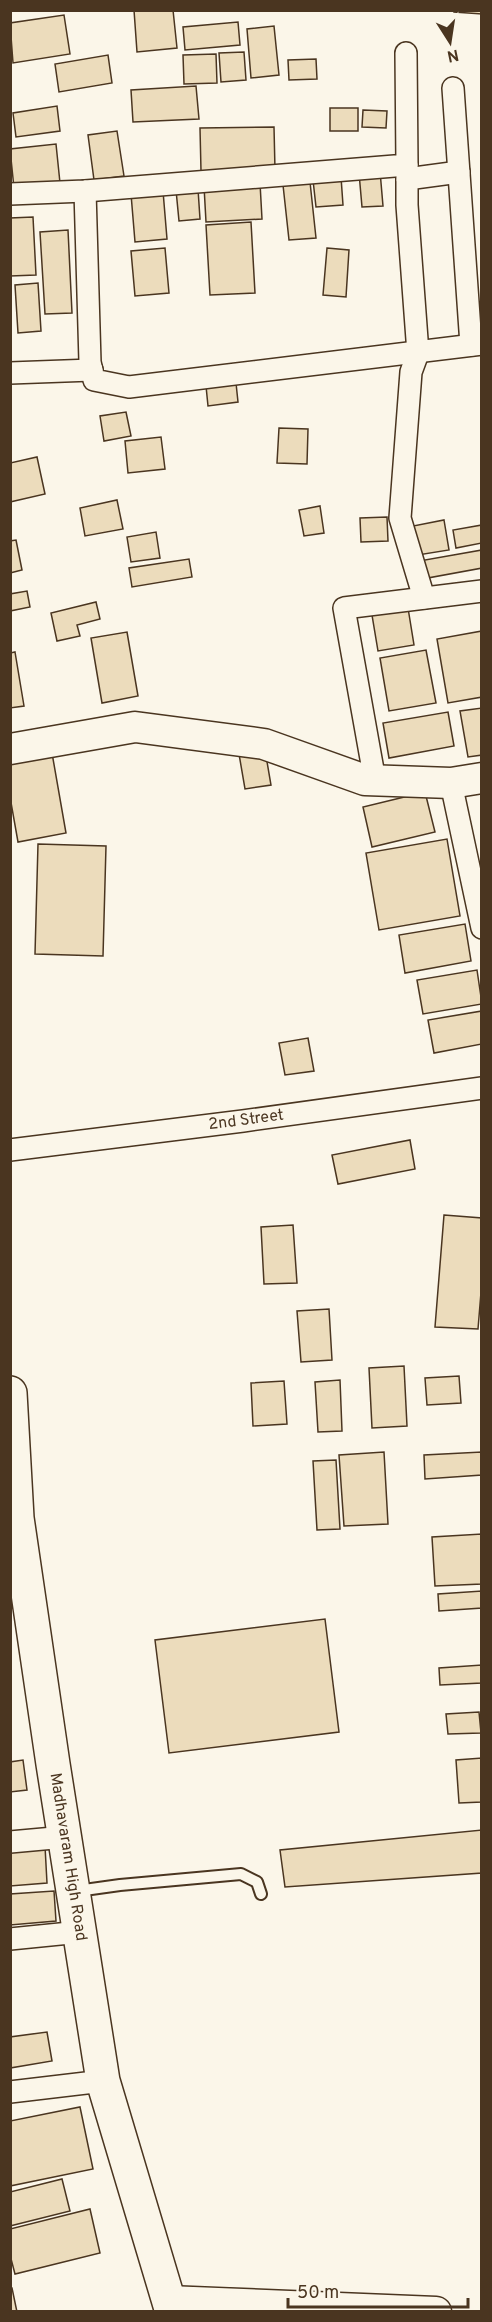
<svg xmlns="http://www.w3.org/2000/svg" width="492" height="2322" font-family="Overpass,sans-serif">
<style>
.building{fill:#ecdcbc;stroke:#4a3520;stroke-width:1.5}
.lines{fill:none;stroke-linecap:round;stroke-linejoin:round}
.lane-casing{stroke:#4a3520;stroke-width:14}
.street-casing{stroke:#4a3520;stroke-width:24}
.secondary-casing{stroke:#4a3520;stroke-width:33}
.primary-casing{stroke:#4a3520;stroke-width:36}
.lane{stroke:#fbf6e9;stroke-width:10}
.street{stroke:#fbf6e9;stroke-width:21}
.secondary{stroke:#fbf6e9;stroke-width:30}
.primary{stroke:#fbf6e9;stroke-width:33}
.labels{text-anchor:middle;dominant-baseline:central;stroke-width:4.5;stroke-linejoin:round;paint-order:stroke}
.street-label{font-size:16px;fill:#4a3520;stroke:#fbf6e9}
</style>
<rect width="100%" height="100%" fill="#fbf6e9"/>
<path class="building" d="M134,10H173L177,48L137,52Z
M454,10H482V14L454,12Z
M64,15L70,54L13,63L10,23Z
M238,22L240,45L185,50L183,27Z
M274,26L279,75L251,78L247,29Z
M244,52L246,80L221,82L219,53Z
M216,54L217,83L184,84L183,55Z
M108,55L112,83L59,92L55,64Z
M316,59L317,79L289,80L288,60Z
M196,86L199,119L133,122L131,90Z
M57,106L60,131L16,137L13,113Z
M330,108H358V131H330Z
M363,110L387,111L386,128L362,127Z
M274,127L275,170L201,171L200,128Z
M117,131L124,176L94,180L88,135Z
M56,144L60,183L14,188L10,149Z
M380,171L383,206L362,207L359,173Z
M341,177L343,205L316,207L313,180Z
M310,182L316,238L289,240L283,185Z
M260,183L262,219L206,222L204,186Z
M198,189L200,219L179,221L176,190Z
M163,191L167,239L135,242L131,194Z
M33,217L36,275L10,276V218Z
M251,222L255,293L210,295L206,225Z
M68,230L72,313L45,314L40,232Z
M165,248L169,293L135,296L131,251Z
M327,248L349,250L346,297L323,295Z
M38,283L41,331L18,333L15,285Z
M236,383L238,402L208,406L206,386Z
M126,412L131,436L104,441L100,416Z
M279,428L308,429L307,464L277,463Z
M161,437L165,469L128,473L125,441Z
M37,457L45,494L10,502V463Z
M117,500L123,529L85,536L80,508Z
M320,506L324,533L304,536L299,510Z
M387,517L388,541L361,542L360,518Z
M444,520L449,550L418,555L413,526Z
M482,525V543L456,548L453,530Z
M156,532L160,558L131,562L127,537Z
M16,540L22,570L10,573V541Z
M482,550V568L422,579L419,561Z
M189,559L192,577L132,587L129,568Z
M27,591L30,607L10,611V594Z
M96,602L100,619L77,625L80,636L57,641L51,613Z
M408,608L414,645L378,651L372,615Z
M482,631V697L448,703L437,639Z
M127,632L138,696L102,703L91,638Z
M426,650L436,703L389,711L380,658Z
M15,652L24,706L10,708V653Z
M482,708V755L468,757L460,711Z
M448,712L454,746L389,758L383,723Z
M265,750L271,785L245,789L239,754Z
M52,753L66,833L18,842L10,797V760Z
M425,792L435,832L372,847L363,807Z
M447,839L460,916L379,930L366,853Z
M38,844L106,846L103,956L35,954Z
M465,924L471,961L405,973L399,935Z
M477,970L482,1004L423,1014L417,980Z
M482,1011V1044L434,1053L428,1020Z
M308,1038L314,1071L285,1075L279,1043Z
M410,1140L415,1169L338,1184L332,1155Z
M444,1215L482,1218V1280L478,1329L435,1327Z
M293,1225L297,1283L264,1284L261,1227Z
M329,1309L332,1360L301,1362L297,1311Z
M404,1366L407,1426L372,1428L369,1368Z
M459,1376L461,1403L427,1405L425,1378Z
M340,1380L342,1431L318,1432L315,1382Z
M284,1381L287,1424L253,1426L251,1383Z
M384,1452L388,1524L344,1526L339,1455Z
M482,1452V1475L425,1479L424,1455Z
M336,1460L340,1529L317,1530L313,1461Z
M482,1534V1584L435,1586L432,1537Z
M482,1591V1608L439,1611L438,1594Z
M325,1619L339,1732L169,1753L155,1640Z
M482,1665V1683L440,1685L439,1668Z
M479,1712L481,1733L448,1734L446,1714Z
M482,1758V1802L459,1803L456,1760Z
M23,1760L27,1790L10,1792V1762Z
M482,1830V1873L285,1887L280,1850Z
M45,1846L47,1883L10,1886V1849Z
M54,1891L56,1921L10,1925V1894Z
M47,2032L52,2061L10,2068V2037Z
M80,2107L93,2169L10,2186V2121Z
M62,2179L70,2211L10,2226V2192Z
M90,2209L100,2253L15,2274L10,2255V2229Z
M10,2288H12L17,2312H10Z"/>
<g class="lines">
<defs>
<path id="lane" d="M77,1891L120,1885L241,1874L257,1882L261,1894"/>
<g id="street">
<path d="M453,88L471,345"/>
<path d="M407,165V205L418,353L411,372L400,518L424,598"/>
<path d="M407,179L459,172"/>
<path d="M85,191L90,362L94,380L129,387L482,344"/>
<path d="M10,194L85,191L407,165L406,53"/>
<path d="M10,373L92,370"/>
<path d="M375,781L344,608L482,591"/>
<path d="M451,783L482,928"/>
<path id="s1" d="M10,1150L243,1121L482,1088"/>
<path d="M10,1842L65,1837"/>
<path d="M10,1939L80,1932"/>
<path d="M10,2092L103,2081"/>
</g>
<path id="secondary" d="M10,749L135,727L264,744L365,780L451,783L482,778
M168,2301L436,2312"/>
<g id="primary">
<path id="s2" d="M10,1393L17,1518L53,1764L103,2081L172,2312"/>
</g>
</defs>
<use href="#lane" class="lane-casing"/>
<use href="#street" class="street-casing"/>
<use href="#secondary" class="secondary-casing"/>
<use href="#primary" class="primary-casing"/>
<use href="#lane" class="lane"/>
<use href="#street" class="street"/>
<use href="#secondary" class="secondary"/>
<use href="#primary" class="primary"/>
</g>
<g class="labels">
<g class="street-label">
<text stroke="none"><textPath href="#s1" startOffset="238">2nd Street</textPath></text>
<text stroke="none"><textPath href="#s2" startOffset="468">Madhavaram High Road</textPath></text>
</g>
</g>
<rect width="492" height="2322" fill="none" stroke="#4a3520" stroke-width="24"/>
<g transform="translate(450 42) rotate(168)" stroke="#fbf6e9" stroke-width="4.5" paint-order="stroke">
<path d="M0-4.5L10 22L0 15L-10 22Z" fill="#4a3520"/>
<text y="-9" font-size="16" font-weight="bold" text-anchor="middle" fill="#4a3520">N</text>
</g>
<path d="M288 2298v9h180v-9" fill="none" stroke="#4a3520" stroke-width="3"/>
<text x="297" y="2298" font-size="18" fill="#4a3520" stroke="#fbf6e9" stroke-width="4.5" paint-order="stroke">50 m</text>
</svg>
